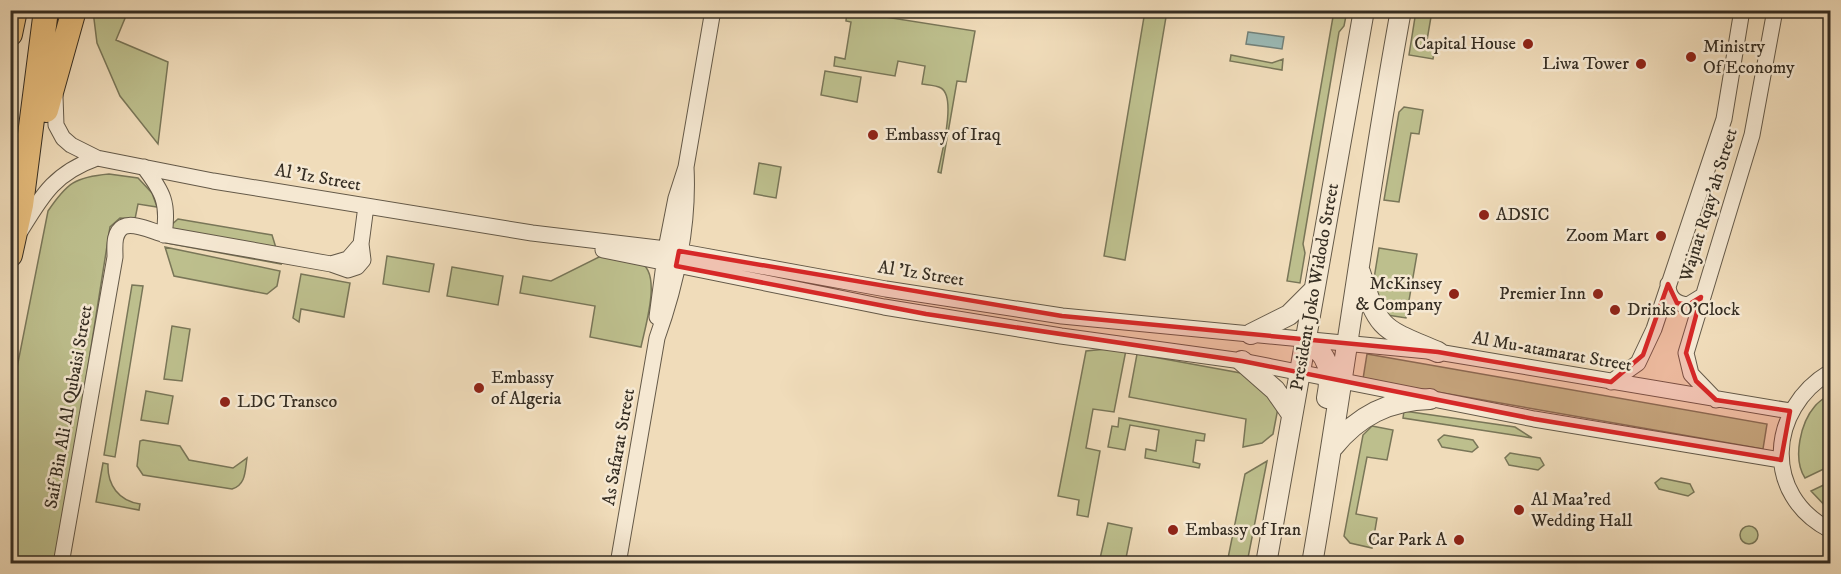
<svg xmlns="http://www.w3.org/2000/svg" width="1841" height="574" font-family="'IM FELL DW Pica',serif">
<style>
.green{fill:#bdbf8d;stroke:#797658;stroke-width:1.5}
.water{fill:#9bbab6;stroke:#72827b;stroke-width:1.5}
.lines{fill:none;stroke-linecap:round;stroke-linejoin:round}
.minor-casing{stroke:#645948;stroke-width:17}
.tertiary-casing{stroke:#645948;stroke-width:22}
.primary-casing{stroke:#352d22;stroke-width:26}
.minor{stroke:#f5e8d2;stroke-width:15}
.tertiary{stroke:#f5e8d2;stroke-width:20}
.primary{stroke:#e8be7d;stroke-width:24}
.marked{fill:#d62828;fill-opacity:0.2;stroke:#d62828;stroke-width:4.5;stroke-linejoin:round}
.poi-dot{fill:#8f2418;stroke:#f5e8d2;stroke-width:2}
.labels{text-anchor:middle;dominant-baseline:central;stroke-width:5;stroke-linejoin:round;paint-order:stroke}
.poi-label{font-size:18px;fill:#352d22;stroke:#f5e8d2;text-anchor:start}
.street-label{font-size:18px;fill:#352d22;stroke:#f5e8d2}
</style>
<rect width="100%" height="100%" fill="#f0dcba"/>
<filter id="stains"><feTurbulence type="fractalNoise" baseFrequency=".00333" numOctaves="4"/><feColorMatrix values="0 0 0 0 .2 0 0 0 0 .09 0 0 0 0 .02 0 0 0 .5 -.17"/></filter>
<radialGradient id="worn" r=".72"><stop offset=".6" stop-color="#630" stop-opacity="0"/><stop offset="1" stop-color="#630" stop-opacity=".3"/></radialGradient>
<path class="green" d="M93,11H128L116,40L168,62L158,144L120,96L97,43Z
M847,11L975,31L966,82L957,81L941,173L938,172C941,156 957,97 941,88C936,85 928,85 922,84L925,66L898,61L895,76L834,66L835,57L845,59L851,22L846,21Z
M1145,11H1167L1125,260L1104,256Z
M1334,11H1347L1344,26L1339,32L1303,244L1305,253L1300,283L1287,281Z
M1416,11H1432L1426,46L1435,48L1433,59L1409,55Z
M1231,55L1272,63L1283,59L1282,70L1230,61Z
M825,71L861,77L857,102L821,95Z
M1404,107L1423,110L1419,134L1411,133L1399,202L1384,200L1399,112Z
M759,163L781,167L776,198L754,194Z
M109,174L138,178L152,193L157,207L138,204L135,219L120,218L110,227L57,563L11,564V398L48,211C67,183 75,177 109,174Z
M178,219L272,235L281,264L166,243L169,227Z
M165,247L280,271L277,286L267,294L174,276Z
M1379,248L1417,254L1406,318L1381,314L1371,297Z
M387,256L434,264L429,292L383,284Z
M601,256C613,258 628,258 639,262C663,271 645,327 641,347L590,337L595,306L520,293L523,276L551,281Z
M452,267L503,276L498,305L447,296Z
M301,274L350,283L344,317L301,309L299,322L293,318Z
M132,285L143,286L115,457L104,455Z
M172,326L190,329L182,381L164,379Z
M1117,348L1126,350L1114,412L1093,409L1086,448L1100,451L1088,517L1077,515L1079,500L1058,496L1086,351Z
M1137,354L1257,376L1278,408L1273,434L1262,443L1243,447L1246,419L1129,397Z
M1367,354L1767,424L1763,449L1363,379Z
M146,391L173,396L168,424L141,420Z
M1830,394V466L1805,478C1792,458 1801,422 1815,406C1819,401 1826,397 1830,394Z
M1404,411L1515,427L1532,438L1403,418Z
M1119,418L1205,434L1204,441L1196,440L1193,462L1200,464L1199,468L1145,458L1146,449L1156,451L1159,430L1130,425L1125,450L1108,447L1112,426L1118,427Z
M1372,426L1393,430L1387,460L1367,457L1356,514L1377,518L1372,548L1350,543L1344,536L1363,435Z
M1444,435L1473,440L1478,447L1472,452L1442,447L1438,440Z
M143,440L180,446L189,460L233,468L247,458C245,471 246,485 232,489L143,475L137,466L140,441Z
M1510,453L1540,458L1544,465L1538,470L1509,465L1505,458Z
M1267,461L1247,563H1227L1245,474Z
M103,463L108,464C107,485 119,501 140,504L139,510L96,502Z
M1661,478L1690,484L1694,492L1688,496L1659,489L1655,483Z
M1830,482V511L1811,491Z
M1108,523L1132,528L1125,563H1099Z
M1740 535a9 9 0 1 1 18 0a9 9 0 1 1-18 0Z"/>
<path class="water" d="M1248,32L1284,37L1282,49L1246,44Z"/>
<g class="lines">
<defs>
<path id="minor" d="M55,96L56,125L63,138L71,145L97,158L213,181L532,233L666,249L886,289L1062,316L1438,352L1790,411
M144,167C163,192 169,203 164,235
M21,230C43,194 55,173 97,158
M603,250L884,307L1061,336L1242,361L1534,419L1781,460
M331,264L348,259L361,244
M1668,284C1668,297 1675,304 1688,305L1701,297
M657,317L666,249L676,198L686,167L713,10
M1830,372C1768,409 1762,495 1830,530
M1611,382L1638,363L1654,329L1724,119L1742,10
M1716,400L1691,374L1686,353L1752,135L1775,10
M61,564L115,257C115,247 113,233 123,227C134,221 155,233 167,235C222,245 277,254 331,264L348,270L357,267L363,260L361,244L366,206
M618,564L657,338C676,285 689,224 686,167"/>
<path id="tertiary" d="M1360,272C1379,331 1381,328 1438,352
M1251,334L1289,315L1314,290
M1305,340C1330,354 1332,373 1327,398
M1242,361L1275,390L1291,413
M1333,447C1358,416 1389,400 1430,399
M1266,564L1364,10
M1312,564C1344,380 1367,194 1401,10"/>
<path id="primary" d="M10,34L15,10
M46,110L74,10
M10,255L21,205L46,10"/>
</defs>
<use href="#minor" class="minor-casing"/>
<use href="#tertiary" class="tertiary-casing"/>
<use href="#primary" class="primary-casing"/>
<use href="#minor" class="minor"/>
<use href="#tertiary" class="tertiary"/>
<use href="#primary" class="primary"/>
</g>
<path class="marked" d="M679,251L1062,316L1438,352L1611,382L1643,355L1668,284L1677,303L1688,305L1701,297L1686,353L1696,381L1716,400L1790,411L1781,460L1534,419L1242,361L926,314L676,266Z"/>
<g class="poi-dot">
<circle cx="1528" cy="44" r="6"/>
<circle cx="1691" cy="57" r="6"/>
<circle cx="1641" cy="64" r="6"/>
<circle cx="873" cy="135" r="6"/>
<circle cx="1484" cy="215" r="6"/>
<circle cx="1661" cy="236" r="6"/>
<circle cx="1454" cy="294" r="6"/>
<circle cx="1598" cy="294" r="6"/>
<circle cx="1615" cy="310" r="6"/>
<circle cx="479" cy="388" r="6"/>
<circle cx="225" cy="402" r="6"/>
<circle cx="1519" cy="510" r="6"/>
<circle cx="1173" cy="530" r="6"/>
<circle cx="1459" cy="540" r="6"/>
</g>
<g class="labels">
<g class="poi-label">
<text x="1516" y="44" text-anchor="end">Capital House</text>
<text x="1703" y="47">Ministry<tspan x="1703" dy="21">Of Economy</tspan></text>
<text x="1629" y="64" text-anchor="end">Liwa Tower</text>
<text x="885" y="135">Embassy of Iraq</text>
<text x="1496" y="215">ADSIC</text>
<text x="1649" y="236" text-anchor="end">Zoom Mart</text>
<text x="1442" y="284" text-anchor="end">McKinsey<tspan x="1442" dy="21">&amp; Company</tspan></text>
<text x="1586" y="294" text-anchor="end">Premier Inn</text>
<text x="1627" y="310">Drinks O'Clock</text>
<text x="491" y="378">Embassy<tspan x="491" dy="21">of Algeria</tspan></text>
<text x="237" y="402">LDC Transco</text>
<text x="1531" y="500">Al Maa'red<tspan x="1531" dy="21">Wedding Hall</tspan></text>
<text x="1185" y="530">Embassy of Iran</text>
<text x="1447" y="540" text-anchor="end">Car Park A</text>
</g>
<g class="street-label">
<text transform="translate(318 178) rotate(10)">Al 'Iz Street</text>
<text transform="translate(1709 205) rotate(-73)">Wajnat Rqay'ah Street</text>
<text transform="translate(921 274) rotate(9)">Al 'Iz Street</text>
<text transform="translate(1315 287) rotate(-80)">President Joko Widodo Street</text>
<text transform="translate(1552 352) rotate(10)">Al Mu-atamarat Street</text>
<text transform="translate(69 407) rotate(-80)">Saif Bin Ali Al Qubaisi Street</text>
<text transform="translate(619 447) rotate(-80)">As Safarat Street</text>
</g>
</g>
<rect width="1841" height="574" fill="none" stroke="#f0dcba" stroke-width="36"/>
<rect x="12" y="12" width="1817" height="550" fill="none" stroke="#352d22" stroke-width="3"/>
<rect x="18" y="18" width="1805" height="538" fill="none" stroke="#352d22" stroke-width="1.5"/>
<rect width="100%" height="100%" filter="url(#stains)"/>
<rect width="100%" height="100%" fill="url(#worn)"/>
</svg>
